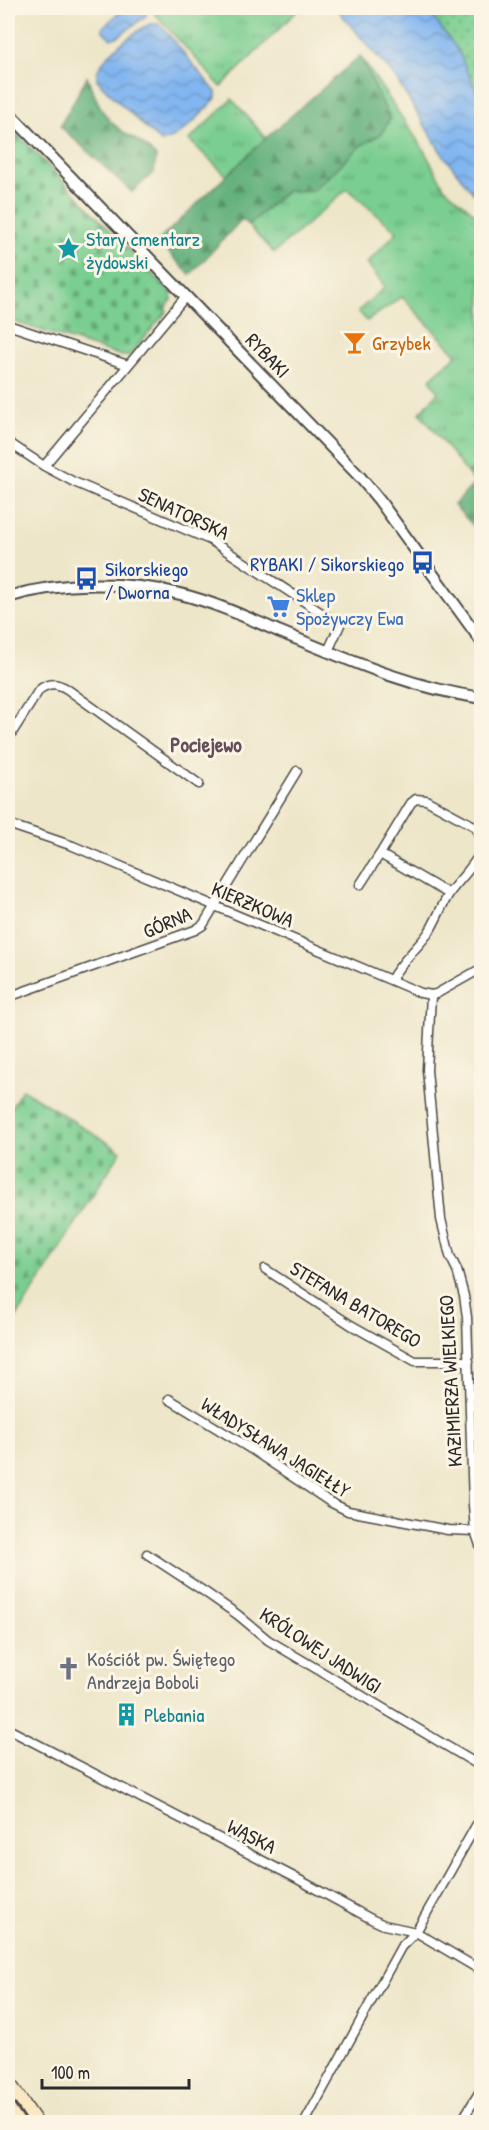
<svg xmlns="http://www.w3.org/2000/svg" width="489" height="2130" font-family="'Patrick Hand',sans-serif">
<style>
.grass{fill:url(#grass-tufts);stroke:#527c5e;stroke-width:1.5}
.forest{fill:url(#forest-firs);stroke:#476e53;stroke-width:1.5}
.cemetery{fill:url(#cemetery-stones);stroke:#527c5e;stroke-width:1.5}
.park{fill:url(#park-dots);stroke:#527c5e;stroke-width:1.5}
.water{fill:url(#water-waves);stroke:#56708e;stroke-width:1.5}
.lines{fill:none;stroke-linecap:round;stroke-linejoin:round}
.minor-casing{stroke:#484743;stroke-width:11}
.tertiary-casing{stroke:#484743;stroke-width:14}
.secondary-casing{stroke:#484743;stroke-width:15}
.minor{stroke:#fff;stroke-width:8}
.tertiary{stroke:#fff;stroke-width:10}
.secondary{stroke:#fae7c3;stroke-width:12}
.labels{text-anchor:middle;dominant-baseline:central;stroke-width:6;stroke-linejoin:round;paint-order:stroke}
.culture-label{font-size:20px;fill:#0d838f;stroke:#fcf5e5;text-anchor:start}
.food-label{font-size:20px;fill:#c56008;stroke:#fcf5e5;text-anchor:start}
.street-label{font-size:20px;fill:#2b2b2b;stroke:#fcf5e5}
.transit-label{font-size:20px;fill:#164399;stroke:#fcf5e5;text-anchor:end}
.shop-label{font-size:20px;fill:#366cbe;stroke:#fcf5e5;text-anchor:start}
.worship-label{font-size:20px;fill:#5b616d;stroke:#fcf5e5;text-anchor:start}
.neighbourhood-label{font-size:21px;font-weight:bold;fill:#634e5c;stroke:#fcf5e5}
</style>
<defs>
<pattern id="grass-tufts" width="24" height="20" patternUnits="userSpaceOnUse" patternTransform="scale(1.5)"><rect width="24" height="20" fill="#7ace91"/><path d="M3 7l-1-3M5 7V3M7 7l1-3M15 17l-1-3M17 17v-4M19 17l1-3" fill="none" stroke="#64a777"/></pattern>
<pattern id="forest-firs" width="22" height="20" patternUnits="userSpaceOnUse" patternTransform="scale(1.5)"><rect width="22" height="20" fill="#63b17b"/><path d="M5 1l3.5 6h-7zM16 11l3.5 6h-7z" fill="#529065"/></pattern>
<pattern id="cemetery-stones" width="16" height="16" patternUnits="userSpaceOnUse" patternTransform="scale(1.5)"><rect width="16" height="16" fill="#7ace91"/><path d="M2 7V4a2 2 0 0 1 4 0v3zM10 15v-3a2 2 0 0 1 4 0v3z" fill="#64a777"/></pattern>
<pattern id="park-dots" width="8" height="8" patternUnits="userSpaceOnUse" patternTransform="scale(1.5)"><rect width="8" height="8" fill="#7ace91"/><path d="M2 2h.1M6 6h.1" fill="none" stroke="#64a777" stroke-width="1.8" stroke-linecap="round"/></pattern>
<pattern id="water-waves" width="16" height="10" patternUnits="userSpaceOnUse" patternTransform="scale(1.5)"><rect width="16" height="10" fill="#82b6f0"/><path d="M0 5q4-4 8 0t8 0" fill="none" stroke="#6b94c3"/></pattern>
</defs>
<rect width="100%" height="100%" fill="#fcf5e5"/>
<filter id="ink" filterUnits="userSpaceOnUse"><feTurbulence type="fractalNoise" baseFrequency=".0167" numOctaves="2"/><feDisplacementMap in="SourceGraphic" scale="12" xChannelSelector="R" yChannelSelector="G"/><feConvolveMatrix kernelMatrix="1 2 1 2 8 2 1 2 1" color-interpolation-filters="sRGB"/></filter>
<filter id="wash" filterUnits="userSpaceOnUse"><feTurbulence type="fractalNoise" baseFrequency=".008" numOctaves="4" result="noise"/><feDisplacementMap in="SourceGraphic" scale="24" xChannelSelector="R" yChannelSelector="G"/><feGaussianBlur stdDeviation="1.35" result="paint"/><feColorMatrix in="noise" values="0 0 0 0 0 0 0 0 0 0 0 0 0 0 0 0 0 1.4 0 .05"/><feComposite in="paint" operator="in"/></filter>
<g filter="url(#wash)">
<rect width="100%" height="100%" fill="#ede6c9"/>
<path class="grass" d="M150,8H300L221,87Z
M360,56L422,147L444,187L481,219V461L468,474L420,413L438,392L430,379L457,355L402,297L367,321L358,311L385,287L367,263L397,232L347,189L274,253L248,225L286,191H313L360,146L381,134L390,119Z
M232,99L266,138L227,176L189,140Z"/>
<path class="forest" d="M360,56L390,119L381,134L360,146L313,191H286L248,225L242,219L190,275L158,241L266,138Z
M87,77C95,97 103,119 122,131C137,141 144,143 156,157L154,172L132,192L60,126Z
M481,461V525L476,529L454,505L475,483L468,474Z"/>
<path class="cemetery" d="M8,124L171,293L172,300L165,308L167,311L129,356H122L8,320Z
M22,1089L121,1151L8,1331V1114Z"/>
<path class="park" d="M347,8H481V171Z"/>
<path class="water" d="M125,8H144L146,16L119,36L111,39L103,31V27Z
M336,8H426L457,49L481,101V198L473,193L441,152L395,77Z
M150,24H158L164,29L216,92V98C203,112 179,140 161,142C152,133 98,84 97,79C93,61 136,31 150,24Z"/>
</g>
<g filter="url(#ink)">
<g class="lines">
<defs>
<path id="minor" d="M8,325L128,365
M8,442L44,466L74,482L210,540L340,625L328,651
M44,466L186,296
M8,739L39,690C49,682 57,683 67,689L199,784
M8,824L73,846L421,993L431,995L436,994L482,968
M360,885L380,854
M449,894L380,854L411,803L416,799L426,800L476,827L482,847
M391,980C400,962 418,948 429,932C437,919 443,902 451,891C461,878 476,864 482,849
M431,995L427,1070L441,1219L450,1256L457,1270L464,1296L467,1317L473,1505L475,1531L482,1551
M8,997L195,930L203,925L297,771
M265,1269L351,1325L415,1361H469
M169,1399L251,1449L330,1502L348,1511L448,1530L475,1531
M147,1554L205,1592L238,1615L268,1640L482,1767
M8,1729L292,1876L373,1920L384,1925L416,1932L482,1971
M305,2122L401,1947L416,1932L482,1815
M461,2122L482,2088"/>
<path id="tertiary" d="M8,112L360,477L379,500L482,642
M8,597C61,581 125,581 180,594C213,602 246,617 278,631C344,658 410,688 482,698"/>
<path id="secondary" d="M8,2081L36,2122
M8,2107L18,2122"/>
</defs>
<use href="#minor" class="minor-casing"/>
<use href="#tertiary" class="tertiary-casing"/>
<use href="#secondary" class="secondary-casing"/>
<use href="#minor" class="minor"/>
<use href="#tertiary" class="tertiary"/>
<use href="#secondary" class="secondary"/>
</g>
</g>
<defs>
<symbol id="sight-bare" viewBox="-9 -9 18 18"><path d="M0-6L1.8-2.2L6-1.7L2.9 1.2L3.7 5.4L0 3.3L-3.7 5.4L-2.9 1.2L-6-1.7L-1.8-2.2Z" fill="#0f9aa8" stroke="#fcf5e5" stroke-width="2.5" paint-order="stroke"/></symbol>
<symbol id="bar-bare" viewBox="-9 -9 18 18"><path d="M-6-5H6L.8 .8V4.5H3.5V6h-7V4.5H-.8V.8Z" fill="#e8710a" stroke="#fcf5e5" stroke-width="2.5" paint-order="stroke"/></symbol>
<symbol id="bus-bare" viewBox="-9 -9 18 18"><path d="M-5-6H5V4H4V6H2V4H-2V6H-4V4H-5ZM-3.5-4V0h7V-4ZM-3.5 1.2v1.5H-2V1.2ZM2 1.2v1.5H3.5V1.2Z" fill="#1a4fb4" stroke="#fcf5e5" stroke-width="2.5" paint-order="stroke"/></symbol>
<symbol id="supermarket-bare" viewBox="-9 -9 18 18"><path d="M-6-5.5h2.5l.6 2H6L4.5 2H-2.5L-4.4-4H-6ZM-1.5 3.2a1.3 1.3 0 1 0 .1 0ZM3 3.2a1.3 1.3 0 1 0 .1 0Z" fill="#3f7fe0" stroke="#fcf5e5" stroke-width="2.5" paint-order="stroke"/></symbol>
<symbol id="church-bare" viewBox="-9 -9 18 18"><path d="M-1.2-6h2.4v3.5h3.3v2.4h-3.3V6h-2.4V-.1h-3.3v-2.4h3.3Z" fill="#6b7280" stroke="#fcf5e5" stroke-width="2.5" paint-order="stroke"/></symbol>
<symbol id="building-bare" viewBox="-9 -9 18 18"><path d="M-4-6H4V6H1V3H-1V6H-4ZM-2.5-4.3h1.7v1.8h-1.7ZM.8-4.3h1.7v1.8H.8ZM-2.5-1h1.7V.8h-1.7ZM.8-1h1.7V.8H.8Z" fill="#0f9aa8" stroke="#fcf5e5" stroke-width="2.5" paint-order="stroke"/></symbol>
</defs>
<g fill-rule="evenodd">
<use href="#sight-bare" x="52" y="232" width="33" height="33"/>
<use href="#bar-bare" x="338" y="326" width="33" height="33"/>
<use href="#bus-bare" x="406" y="546" width="33" height="33"/>
<use href="#bus-bare" x="70" y="562" width="33" height="33"/>
<use href="#supermarket-bare" x="262" y="590" width="33" height="33"/>
<use href="#church-bare" x="52" y="1652" width="33" height="33"/>
<use href="#building-bare" x="110" y="1698" width="33" height="33"/>
</g>
<g class="labels">
<g class="culture-label">
<text x="86" y="238">Stary cmentarz<tspan x="86" dy="23">żydowski</tspan></text>
<text x="144" y="1714">Plebania</text>
</g>
<g class="food-label">
<text x="372" y="342">Grzybek</text>
</g>
<g class="street-label">
<text transform="translate(268 355) rotate(46)">RYBAKI</text>
<text transform="translate(184 513) rotate(25)">SENATORSKA</text>
<text transform="translate(253 904) rotate(23)">KIERZKOWA</text>
<text transform="translate(167 922) rotate(-23)">GÓRNA</text>
<text transform="translate(356 1304) rotate(31)">STEFANA BATOREGO</text>
<text transform="translate(450 1381) rotate(-93)">KAZIMIERZA WIELKIEGO</text>
<text transform="translate(276 1447) rotate(32)">WŁADYSŁAWA JAGIEŁŁY</text>
<text transform="translate(321 1650) rotate(33)">KRÓLOWEJ JADWIGI</text>
<text transform="translate(252 1836) rotate(27)">WĄSKA</text>
</g>
<g class="transit-label">
<text x="404" y="563">RYBAKI / Sikorskiego</text>
<text x="105" y="568" text-anchor="start">Sikorskiego<tspan x="105" dy="23">/ Dworna</tspan></text>
</g>
<g class="shop-label">
<text x="296" y="594">Sklep<tspan x="296" dy="23">Spożywczy Ewa</tspan></text>
</g>
<g class="worship-label">
<text x="87" y="1658">Kościół pw. Świętego<tspan x="87" dy="23">Andrzeja Boboli</tspan></text>
</g>
<g class="neighbourhood-label">
<text x="206" y="744">Pociejewo</text>
</g>
</g>
<rect width="489" height="2130" fill="none" stroke="#fcf5e5" stroke-width="30"/>
<path d="M42 2079v9h147v-9" fill="none" stroke="#2b2b2b" stroke-width="3"/>
<text x="51" y="2079" font-size="18" fill="#2b2b2b" stroke="#fcf5e5" stroke-width="4.5" paint-order="stroke">100 m</text>
</svg>
